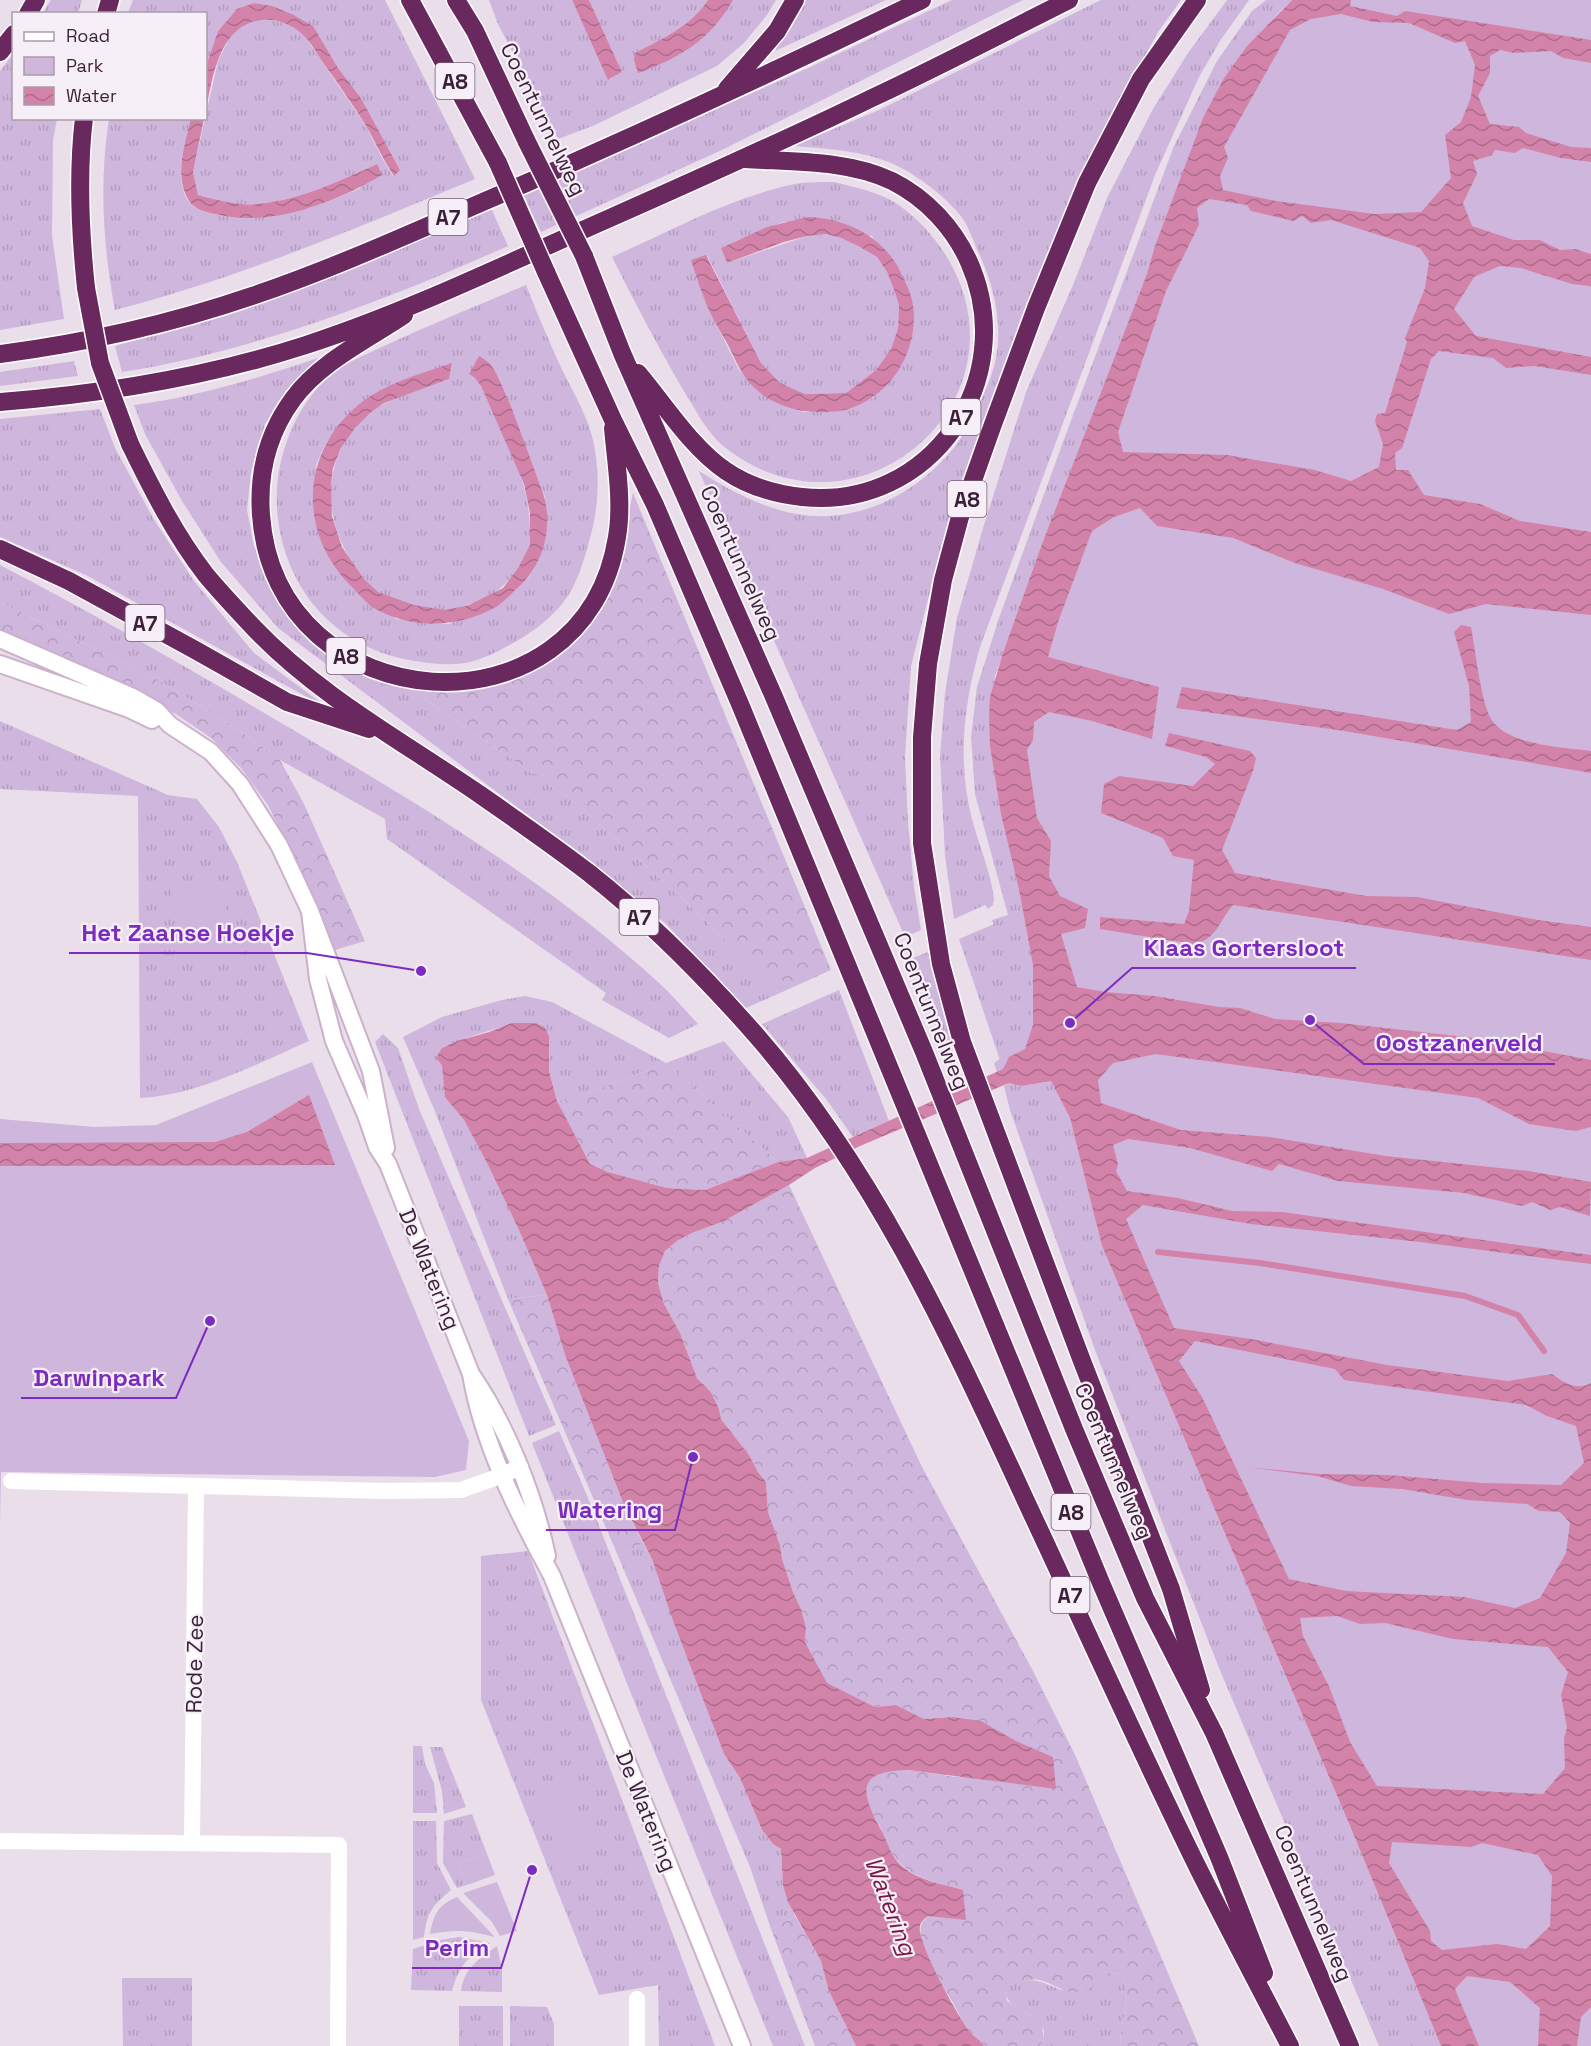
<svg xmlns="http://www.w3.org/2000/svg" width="1591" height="2046" font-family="'Space Grotesk',sans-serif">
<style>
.grass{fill:url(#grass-tufts);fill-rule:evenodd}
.forest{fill:url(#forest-crowns)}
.green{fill:#cfb6dd}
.water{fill:url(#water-waves);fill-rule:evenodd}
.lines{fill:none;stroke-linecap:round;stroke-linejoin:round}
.stream{stroke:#d383a9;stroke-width:6}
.secondary-casing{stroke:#cbb1cb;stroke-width:20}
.motorway-casing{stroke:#fff;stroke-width:21}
.minor{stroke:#fff;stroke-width:16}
.secondary{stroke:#fff;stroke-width:16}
.motorway{stroke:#69295e;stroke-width:18}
.motorway-bridge-casing{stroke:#fff;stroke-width:21;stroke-linecap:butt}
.motorway-bridge{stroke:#69295e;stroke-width:18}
.labels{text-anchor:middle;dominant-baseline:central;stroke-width:4.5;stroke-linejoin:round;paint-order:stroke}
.shield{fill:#f6eff7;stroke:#735d71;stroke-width:1.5}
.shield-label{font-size:21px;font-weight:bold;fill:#3b1f38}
.street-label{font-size:22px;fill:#3b1f38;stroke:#f6eff7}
.water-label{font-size:24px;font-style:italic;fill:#791744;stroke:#f6eff7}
.leader{fill:none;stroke:#7b2cbf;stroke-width:2}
.callout-dot{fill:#7b2cbf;stroke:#f6eff7;stroke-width:2}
.callout-label{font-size:24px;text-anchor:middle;font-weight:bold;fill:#7b2cbf;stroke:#f6eff7;stroke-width:4.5;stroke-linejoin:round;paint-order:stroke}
</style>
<defs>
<pattern id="grass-tufts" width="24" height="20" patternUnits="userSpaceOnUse" patternTransform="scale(1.5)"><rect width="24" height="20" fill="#cfb6dd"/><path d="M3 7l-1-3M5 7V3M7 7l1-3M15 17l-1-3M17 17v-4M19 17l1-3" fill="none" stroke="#b39cbe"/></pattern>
<pattern id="forest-crowns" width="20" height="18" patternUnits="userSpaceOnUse" patternTransform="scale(1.5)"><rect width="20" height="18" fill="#cfb6dd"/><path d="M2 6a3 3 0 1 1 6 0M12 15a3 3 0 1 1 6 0" fill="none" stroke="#b39cbe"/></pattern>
<pattern id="water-waves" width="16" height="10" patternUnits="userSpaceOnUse" patternTransform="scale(1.5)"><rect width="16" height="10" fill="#d383a9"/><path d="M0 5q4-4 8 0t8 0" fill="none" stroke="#ac6b8b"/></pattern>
</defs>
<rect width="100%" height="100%" fill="#eadeeb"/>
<path class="grass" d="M51,0H82L78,13H43Z
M133,0H385L475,179C357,228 239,278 115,310C103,247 99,182 109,119H191C185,144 174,175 187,199C192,207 202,211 210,213C255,224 303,213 344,195C349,192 357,191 361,187C367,182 372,171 377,164C339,181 299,200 258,204C238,206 217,200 198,195L193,172L218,61L232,33L248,22L264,19L287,23L304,35L366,126L382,158L393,176L400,170L361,98L338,68L312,26L292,14L272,6L254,3L238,9L218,31L206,66V14L128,13Z
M489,0H572L609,80L622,72L589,0H708C691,26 662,39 635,53L731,3L733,0H776L767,15L744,43L717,66L595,125L558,139L498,24Z
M801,0H886L775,51Z
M952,0H1023L724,149L541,232L523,195L806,69Z
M1101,0H1181L1158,32L1125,93L961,489L934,576L911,666L905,757L908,822L914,887L921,930L905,937L699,471C738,496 783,519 830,516C880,513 927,483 957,444C964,434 969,422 975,412C986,390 996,369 998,344C1000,309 991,278 976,247C973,239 969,230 965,222C951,200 915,173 891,163C860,150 826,149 793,146L879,110Z
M1227,0H1249L1220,41L1199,77L1155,175L980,647C964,703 957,761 972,819C979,846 991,872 994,899L993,905L988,909L985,905L954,919L945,856L940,756L945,693L957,618L983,528L1026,392L1073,285L1108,196L1153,109L1188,53Z
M1266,0H1292L1279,12L1224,78L1147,274L995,676L990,747L1001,815L1019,890L1033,966L1034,1025L1025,1049L1003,1069L959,939L994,924L992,920L1008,915L975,794L971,737L977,687L999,618L1063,442L1174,146L1217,61L1252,11Z
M13,54L14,118L57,119L53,140L52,236L64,319L0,330V71Z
M834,182C853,187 876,191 894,202C915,215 934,236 947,257C1034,402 855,554 722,445C706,431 696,410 685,393C659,349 635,303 612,257C672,230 737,194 801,183C812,182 823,182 834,182ZM784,222L872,236L913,307L874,397L852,408L830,412H804L776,403L759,392L739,370L715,322L707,255L761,363L780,383L805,394L846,393L876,370L891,349L898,328L899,305L894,290L887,272L877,257L858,246L841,238L826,234L807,236L727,263L721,248L738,240Z
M491,208L508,246C387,300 254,351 122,372L115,346L213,318Z
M526,285C536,311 547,336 558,361C569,385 585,410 592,436C601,471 599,511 588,545C583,563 577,584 565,600C553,617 533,632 515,642C501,650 486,658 470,662C452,666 433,664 415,661C335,649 282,587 277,508C274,462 293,410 327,378C343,363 365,355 384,346C431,324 478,305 526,285ZM452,364L449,379C424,389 392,395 370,413C323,451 320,515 353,563C360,573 366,583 376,591C388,599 431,611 445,610C451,610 458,607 463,606C482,602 501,591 512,576C519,568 528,555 530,545C531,541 530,535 530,531C530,479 503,432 481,386L474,377L499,378L545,497L538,561L529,577L514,592L449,624L396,619L322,541L316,465L325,445L343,420L372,395L414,376Z
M318,358L265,424L251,472L247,510L254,546L270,582L288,611L311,639L341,663L371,677L406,686L578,805L687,903L780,993L746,1008L666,924L577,852L278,628L221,562L182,501L145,434L134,405C197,397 258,378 318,358Z
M74,361L78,376L0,386V372Z
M100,409L115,448L153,518L194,581L254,653L332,711L88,576L0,537V419Z
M0,565C102,618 202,676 300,734C425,808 550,883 658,982C672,995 685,1010 698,1024L669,1038L602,1000L606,993L387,839L385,819L280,760L239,730L158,680L0,602Z
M0,721L168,795L197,799L219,827L237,862L309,1041C256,1064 199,1095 140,1098L138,796L0,789Z
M928,952L961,1084L913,958Z
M839,990L889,1121L853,1137L826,1099L762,1024Z
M525,996L552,1002L666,1063L724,1041L788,1117L807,1158L778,1162L666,1063L558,1104L549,1071V1036L511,1023C488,1032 464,1037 442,1048L445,1096L464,1120L488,1165L518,1228L547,1295L508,1299L434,1109L403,1037L442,1017L502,1000Z
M383,1034L398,1048L419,1109L556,1425L529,1436L375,1042Z
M1051,1081L1070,1118L1102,1246L1350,1826L1441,2046H1379L1219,1668L1095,1350L1010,1110L1004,1086L1009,1083L1022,1086Z
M559,1431L588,1498L805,2046H773L630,1691L532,1443Z
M643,1543L652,1559L673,1621L724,1754L740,1778L762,1830L773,1844L781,1849L783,1885L795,1916L771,1929L750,1867L618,1556Z
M528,1551L715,2046H659L658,1985L599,1995L481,1700V1556Z
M413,1746H422L425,1764L434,1783L437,1813H413Z
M430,1747H442L466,1807L444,1814L442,1791Z
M472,1814L487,1854L459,1864L467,1885L457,1888L443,1863L444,1821Z
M413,1821H436L437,1863L451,1890C432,1906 427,1912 424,1937L413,1940Z
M459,1937L490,1943C467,1959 460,1963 452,1991L411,1990L413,1949L441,1940Z
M497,1946L502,1969V1992L461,1991C464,1968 479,1959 497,1946Z
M1111,1972L1123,1976C1132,1997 1120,2023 1120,2046H1040L1044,2038V2030C1039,2024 1034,2017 1027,2013C1016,2006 1007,2005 1005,1990L1008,1984C1033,1977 1038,1980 1061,1990Z
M122,1978H192V2046H123Z
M459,2006H503V2046H459Z
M510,2006L547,2007L554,2024V2046H510Z"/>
<path class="forest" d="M633,493L831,970L780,993L687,903L578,805L406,686L440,689L468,688L514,675L604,598L616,574Z
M0,602L158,680L239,730L280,760L304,804L365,941L331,951L287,844L268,805L241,768L211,738L176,714L0,634Z
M666,1063L778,1162L705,1190L667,1188L608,1172L590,1164L558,1104Z
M789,1185L922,1467L1033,1671L1076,1757L1199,2046H1120C1120,2023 1132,1997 1123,1976L1111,1972C1101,1977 1095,1987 1085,1991C1069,1997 1055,1984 1040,1980C1030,1978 1018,1982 1008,1985L1005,1990L1007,2001L1041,2022L1044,2038L1040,2046H984C981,2040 975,2038 971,2033C963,2023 958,2012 952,2001C941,1983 912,1941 923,1921L963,1890C926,1880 896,1875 883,1834C878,1818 859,1801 868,1783C882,1757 941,1778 964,1777C972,1776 982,1773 990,1771C1011,1766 1032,1762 1053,1757L952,1717L924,1719L896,1705L875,1707L827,1684L805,1642L806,1627L801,1609L793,1592L782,1559L780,1545L768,1512L766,1482L758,1472L749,1455L721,1419L719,1409L711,1392L697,1378L680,1333L664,1304L658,1283L659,1266L665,1251L677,1241L692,1233L724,1221Z
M547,1295L565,1355L624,1505L643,1543L618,1556L508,1299Z
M795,1916L821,1961L839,2011L856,2046H815L771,1929Z"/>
<path class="green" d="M1296,0H1591V2046H1448L1114,1262L1086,1201L1073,1153V1119L1053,1084L1036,1079L1001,1084L994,1063L1019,1046L1027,1029L1031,1011L1035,966L1002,808L1071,469L1198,134Z
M211,874L246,954L205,971L170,892Z
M312,1062L469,1441L466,1470L435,1477L1,1472L0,1527V1119L95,1127L156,1125Z
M566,1780L593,1849L561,1861L535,1792Z
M487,1854L495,1875L467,1885L459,1864Z
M497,1882L517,1931L500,1936L492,1922L463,1893Z
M457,1897L495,1937C469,1930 456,1929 430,1934C434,1914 437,1906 457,1897Z"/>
<path class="water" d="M572,0H589L622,72L608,80Z
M708,0H733C710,40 680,58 638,73L634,60L635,53C662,39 691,26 708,0Z
M1292,0H1351L1350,6L1397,16L1405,11L1591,40V63L1563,58L1551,51L1514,53L1500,50L1490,56V73L1478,96L1490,124L1519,127L1526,133L1571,147L1591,148V162L1561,158L1523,148L1515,153L1495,150L1492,155L1473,161L1477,174L1463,203L1472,226L1514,240H1540L1560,250L1575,249L1591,254V287L1589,286L1572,284L1521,268L1500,266L1474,277L1454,309L1476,336L1591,357V375L1535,366L1506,368L1493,358L1439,351L1431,359L1402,448L1395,453L1396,470H1408L1424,495L1480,504L1520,521L1591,532V615L1486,604L1449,614L1383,589L1295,563L1233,538L1157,526L1140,508L1114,517L1092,531L1058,622L1048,657L1159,687L1152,739L1092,721L1049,712L1034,722L1033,740L1027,750L1037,818L1051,841L1049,876L1060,896L1088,909L1085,928L1061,934L1077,987L1105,992L1155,996L1219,1007L1240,1008L1275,1019L1340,1023L1475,1038L1591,1060V1127L1576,1131L1529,1124L1478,1098L1156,1054L1113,1063L1098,1080L1101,1103L1181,1130L1270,1137L1386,1156L1529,1171L1591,1182L1590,1216L1560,1207L1550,1210L1532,1202L1522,1206L1464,1193L1338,1181L1279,1164L1272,1171L1190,1148L1128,1139L1113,1145L1118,1164L1116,1171L1127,1191L1178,1198L1232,1211L1282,1212L1591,1255V1264L1420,1242L1251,1224L1143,1205L1126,1219L1174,1328L1251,1339L1387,1365L1508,1381L1552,1374C1564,1383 1577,1391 1591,1383V2007L1581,2017L1577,2046H1538L1540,2008L1510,1982L1467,1976L1455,1989L1479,2046H1441L1350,1826L1102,1246L1070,1118L1051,1081L1022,1086L1009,1083L860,1146L815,1168L789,1185L724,1221L692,1233L677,1241L665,1251L659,1266L658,1283L664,1304L680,1333L697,1378L711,1392L719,1409L721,1419L749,1455L758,1472L766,1482L768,1512L780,1545L782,1559L793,1592L801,1609L806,1627L805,1642L827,1683L875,1707L896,1705L924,1719L952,1717L981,1721L1016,1741L1053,1757L1056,1789L908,1770C858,1771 859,1789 880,1828C888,1841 890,1857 903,1867C920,1881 942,1884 963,1890L966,1920L929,1916C925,1918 921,1921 920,1926C916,1941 959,2019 971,2033C975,2038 981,2040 984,2046H856L829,1991L821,1961L788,1902L783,1885L781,1849L773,1844L762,1830L740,1778L724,1754L673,1621L652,1559L624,1505L565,1355L547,1295L518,1228L488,1165L464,1120L445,1097L442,1065L436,1058L442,1048L457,1041L489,1032L511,1023H536L545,1028L549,1036V1071L557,1101L590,1164L608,1172L667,1188L705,1190L778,1162L807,1158L1003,1069L1009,1057L1025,1049L1033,1025V966L1019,890L1001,815L990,747L989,714L990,697L1003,653L1042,544L1147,274L1155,246L1203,118L1224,78L1247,46ZM1341,14L1373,22L1409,23L1455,43L1465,41L1475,65L1471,97L1461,122L1445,135L1451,178L1421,212L1375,214L1276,201L1223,190L1220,176L1228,158L1224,147L1290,30L1311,19ZM1209,199L1247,205L1251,211L1294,221L1302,216L1311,223L1331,220L1420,248L1429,261L1425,288L1405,338L1407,342L1385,413L1377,414L1375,421L1383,444L1379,467L1351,481L1315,470L1227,455L1123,452L1118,432L1166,291L1199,225L1197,208ZM1195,1341L1335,1369L1344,1380L1526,1405L1547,1416L1576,1426L1584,1463L1561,1485L1482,1483L1389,1475L1320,1474L1247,1467L1317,1476L1351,1486L1402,1489L1467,1500L1527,1504L1539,1511L1560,1512L1570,1523L1566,1553L1540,1598L1515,1608L1464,1597L1346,1591L1289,1579L1202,1397L1179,1361ZM1337,1616L1360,1624L1385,1623L1453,1639L1548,1647L1568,1672L1561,1695L1567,1728L1564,1738L1565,1768L1543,1794L1377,1786L1350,1742L1329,1686L1303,1636L1300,1618ZM1392,1842L1471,1847L1482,1843L1538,1855L1552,1876L1550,1926L1526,1949L1497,1944L1442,1950L1431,1941L1430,1931L1389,1863Z
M254,3L272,6L292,14L313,26L338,68L361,98L400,170L394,176C383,160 375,141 365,124C352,104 338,83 324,64C317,54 311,42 302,34C290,23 273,17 256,21C219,29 212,79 206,111V66L218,31L237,9Z
M191,118L204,119L193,172L198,195C217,200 238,206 258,204C300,200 339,181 377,164L382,175C334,203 271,228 215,214C205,212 193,209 188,199C174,175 185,144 191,118Z
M808,217C844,218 880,235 898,267C904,280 911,291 913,305C919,348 894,392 854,407C843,412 830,412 818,412C798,412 774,405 759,392C744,380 737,364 729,347C725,339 720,332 716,324C705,304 698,282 691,260L706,255L761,363L780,383L805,394L846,393L876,370L891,349L898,328L899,305L894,290L887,272L877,257L858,246L841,238L826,234L807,236L784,242L727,263L721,248L767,227Z
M479,356C483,358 487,361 490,364C500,377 505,394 512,409C522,436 532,463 542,490C554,523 545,562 520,586C512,593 504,602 496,607C458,628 412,630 374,608C366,603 358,593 351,586C293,528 302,440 372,395C396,380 426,372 452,363L449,379L384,403L370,413L355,428L341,448L333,468L331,485L332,516L342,547L364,579L378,592L414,605L445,610L469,605L503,588L518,568L530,545V513L524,484L481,386L474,377L469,374Z
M1461,625L1471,627C1475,648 1481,702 1491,719C1509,746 1561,747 1591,751V773L1338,730L1176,708L1182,687L1457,730L1471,722L1469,686L1454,632Z
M1169,733L1250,751L1256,758L1253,771L1222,850L1235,873L1366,896L1417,897L1538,920L1591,927V960L1233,905C1219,921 1216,941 1193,944L1100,929V917L1184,924L1189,911L1194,860L1173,856L1163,838L1101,813L1104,784L1119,776L1193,786L1215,764L1206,757L1165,746Z
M309,1095L335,1165L0,1166V1143L215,1142L247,1132Z"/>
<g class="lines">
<path class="stream" d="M1158,1252L1260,1263L1465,1296L1518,1315L1544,1351"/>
<defs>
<path id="secondary" d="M0,639L133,697L157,711L170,725L211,752L240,784L279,845L310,911L371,1071L386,1148
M0,664L129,709L152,720
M310,911L318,979L334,1041L366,1115L377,1147L388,1164L471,1374C507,1426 534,1495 547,1556
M471,1374C483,1445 518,1513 552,1576L742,2046"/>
<path id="motorway" d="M410,0L498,163
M456,0L475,31L527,142
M1197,0L1141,79L1087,183L1036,308L992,427L960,517L943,580L928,664L922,737V843L941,964L962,1042L1082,1361L1171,1589L1201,1690
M28,14L36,0
M106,14L110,0
M0,52L14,34
M727,89L777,31L795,0
M84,118C77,175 80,231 86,288
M584,256L622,353L774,697L924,1052L1074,1429L1145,1598L1214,1733L1350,2046
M546,272L613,420L655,505L740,704L1101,1583L1219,1857L1264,1973
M404,315C367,340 320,362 293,399C268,433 258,473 261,515C276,723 584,744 617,537C623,502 616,463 613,428
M0,354C85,343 170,324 252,296C338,267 422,228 506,192C646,131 784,67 922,0
M638,373C665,405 691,447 726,471C748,486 775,494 802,497C931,511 1021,379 969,262C954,228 926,198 892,181C848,160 794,162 745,159
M0,402C103,394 207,377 306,345C410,311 510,262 610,218C698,179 786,140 872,98C938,67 1003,33 1069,0
M130,444C152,489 175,535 206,575C221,593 238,611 254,628C320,697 404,742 482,796C518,821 554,846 589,873C650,921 705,977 756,1035C886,1184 963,1367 1046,1544C1096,1652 1145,1760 1197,1866C1227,1926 1259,1986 1290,2046
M0,549L69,581L197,651L287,702L369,729"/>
</defs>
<use href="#secondary" class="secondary-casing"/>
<use href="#motorway" class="motorway-casing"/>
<path class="minor" d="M11,1481L385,1491L461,1490L503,1475L520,1467
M0,1841L339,1845L338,2046
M192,1843L196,1486
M637,2046V1999"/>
<use href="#secondary" class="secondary"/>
<use href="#motorway" class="motorway"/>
<defs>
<path id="motorway-bridge" d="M527,142L584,256
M498,163L546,272
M86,288L100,363L130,444"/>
</defs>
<use href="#motorway-bridge" class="motorway-bridge-casing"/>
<use href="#motorway-bridge" class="motorway-bridge"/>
</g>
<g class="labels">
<g class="shield">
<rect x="435.5" y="63" width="39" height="36" rx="4.5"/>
<rect x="428.5" y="199" width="39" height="36" rx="4.5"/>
<rect x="941.5" y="399" width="39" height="36" rx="4.5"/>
<rect x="947.5" y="481" width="39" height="36" rx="4.5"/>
<rect x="125.5" y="605" width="39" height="36" rx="4.5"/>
<rect x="326.5" y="638" width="39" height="36" rx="4.5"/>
<rect x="619.5" y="899" width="39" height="36" rx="4.5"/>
<rect x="1051.5" y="1494" width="39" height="36" rx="4.5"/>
<rect x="1050.5" y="1577" width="39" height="36" rx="4.5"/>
</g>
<g class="shield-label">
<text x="455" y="81">A8</text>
<text x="448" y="217">A7</text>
<text x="961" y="417">A7</text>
<text x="967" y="499">A8</text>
<text x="145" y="623">A7</text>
<text x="346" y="656">A8</text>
<text x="639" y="917">A7</text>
<text x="1071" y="1512">A8</text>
<text x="1070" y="1595">A7</text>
</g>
<g class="street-label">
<text transform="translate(544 119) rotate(64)">Coentunnelweg</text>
<text transform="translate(741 563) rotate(66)">Coentunnelweg</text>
<text transform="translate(932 1011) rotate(68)">Coentunnelweg</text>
<text transform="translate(430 1269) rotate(68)">De Watering</text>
<text transform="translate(1114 1461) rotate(67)">Coentunnelweg</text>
<text transform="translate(194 1664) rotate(-89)">Rode Zee</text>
<text transform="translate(647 1811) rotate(68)">De Watering</text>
<text transform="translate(1314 1903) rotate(67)">Coentunnelweg</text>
</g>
<g class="water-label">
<text transform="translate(891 1906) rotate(69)">Watering</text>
</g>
</g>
<path class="leader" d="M421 971L307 953H69M1070 1023L1132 968H1356M1310 1020L1364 1064H1555M210 1321L176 1398H21M693 1457L675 1530H546M532 1870L501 1968H412"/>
<g class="callout-dot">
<circle cx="421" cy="971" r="6"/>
<circle cx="1070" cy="1023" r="6"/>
<circle cx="1310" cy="1020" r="6"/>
<circle cx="210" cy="1321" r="6"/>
<circle cx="693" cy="1457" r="6"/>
<circle cx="532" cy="1870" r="6"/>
</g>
<g class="callout-label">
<text x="188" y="941">Het Zaanse Hoekje</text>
<text x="1244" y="956">Klaas Gortersloot</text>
<text x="1459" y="1051">Oostzanerveld</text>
<text x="99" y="1386">Darwinpark</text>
<text x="610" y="1518">Watering</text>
<text x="457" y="1956">Perim</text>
</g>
<rect x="12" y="12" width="195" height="108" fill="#f6eff7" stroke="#ab9cab" stroke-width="1.5"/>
<rect x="24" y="32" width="30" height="9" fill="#ffffff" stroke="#ab9cab" stroke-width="1.5"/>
<text x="66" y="42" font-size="18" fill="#3b1f38">Road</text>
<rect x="24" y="57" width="30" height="18" fill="#cfb6dd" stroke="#ab9cab" stroke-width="1.5"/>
<text x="66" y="72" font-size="18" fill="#3b1f38">Park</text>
<rect x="24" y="87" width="30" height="18" fill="url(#water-waves)" stroke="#ab9cab" stroke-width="1.5"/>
<text x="66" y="102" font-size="18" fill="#3b1f38">Water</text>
</svg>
